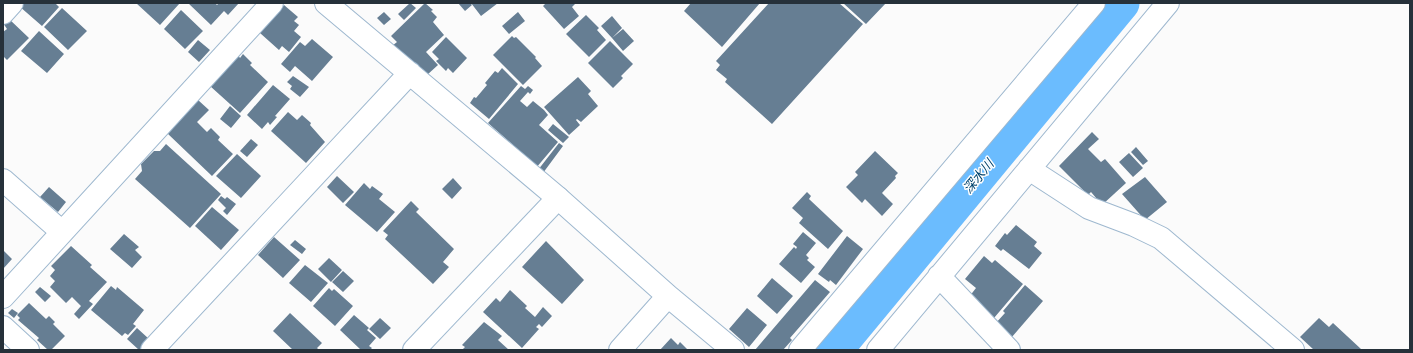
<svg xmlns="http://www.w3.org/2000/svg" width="1413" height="353" font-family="Manrope,'Noto Sans JP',sans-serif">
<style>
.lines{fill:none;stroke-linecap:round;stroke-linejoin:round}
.river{stroke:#6bbcfe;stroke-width:37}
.building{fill:#667e93}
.minor-casing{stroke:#9eb8cf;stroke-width:24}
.tertiary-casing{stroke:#9eb8cf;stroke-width:24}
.minor{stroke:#fff;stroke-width:22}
.tertiary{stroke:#fff;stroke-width:22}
.labels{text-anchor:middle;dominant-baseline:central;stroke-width:3;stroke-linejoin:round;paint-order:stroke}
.water-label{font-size:13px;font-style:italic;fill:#01436d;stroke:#fff}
</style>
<rect width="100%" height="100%" fill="#fbfbfb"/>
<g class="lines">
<path class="river" d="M834,350L1121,3"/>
</g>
<path class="building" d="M21,3H55L59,7L42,26L19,6Z
M136,3H180L160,25Z
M188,3H215L217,5L219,3H239L228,15L224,11L211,25Z
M410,3L416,8L404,20L398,14Z
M425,3L433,10L431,11L437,17L433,22L444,35L426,52L438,65L427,75L415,63L412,66L392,46L397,42L391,36Z
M458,3H470L472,5L465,11Z
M471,3H498L481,16Z
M546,3H576L572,7L579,16L564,29L543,6Z
M691,3H760L722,47L684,11Z
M769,3H839L863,24L772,124L725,82L727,79L716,70L720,65L716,61Z
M843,3H886L866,24Z
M284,5L298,17L294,21L299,25L294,31L301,37L289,52L282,46L279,50L260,33Z
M62,8L87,31L68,50L44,27Z
M181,10L203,31L185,49L164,29Z
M384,12L391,19L384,25L377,18Z
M518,12L525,21L509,34L502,26Z
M586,15L599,28L597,30L606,40L589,57L566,34Z
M612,16L622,28L612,38L601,26Z
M8,18L29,38L7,60L3,56V32L7,29L3,23Z
M623,29L634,41L623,51L612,38Z
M39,31L64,54L47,73L21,51Z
M512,36L514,38L516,37L536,57L535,58L542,66L523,85L493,55Z
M446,37L467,58L453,73L448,68L446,71L436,61L439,59L432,52Z
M312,39L333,57L312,81L295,66L290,72L281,64L300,42L305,46Z
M198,40L210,50L199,62L188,52Z
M610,41L633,64L621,76L623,78L613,88L588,63Z
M243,54L252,63L250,65L268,82L240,113L210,86L238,55L240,58Z
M502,68L518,84L489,119L470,103L474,97L476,98L487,85L485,83L495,71L498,73Z
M293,76L309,87L300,97L290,89L292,86L287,82Z
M578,77L591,91L588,94L598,106L581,122L577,119L576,120L580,125L569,135L544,107Z
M273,85L290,99L275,116L277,117L270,125L268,122L262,129L247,115Z
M521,86L525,89L528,86L533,90L530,94L528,92L520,101L527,107L533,101L544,110L548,115L539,125L558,142L536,168L511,147L513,145L488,123Z
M198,100L209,110L197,122L207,132L211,128L220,137L218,140L233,154L212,176L167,133Z
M230,106L241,116L231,128L220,119Z
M288,112L297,120L302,115L311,123L310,125L325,142L306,163L271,131Z
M553,124L569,137L563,143L548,130Z
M1092,132L1099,139L1088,149L1101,162L1105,159L1126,183L1102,205L1091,192L1088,195L1059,166Z
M251,139L258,145L247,157L240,151Z
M559,143L563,146L543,173L538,170Z
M166,144L221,194L190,228L135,179L142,171L141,164L154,151H160Z
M1136,147L1148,161L1143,165L1131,152Z
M875,151L898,173L895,176L896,178L882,193L893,204L882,216L865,199L862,203L846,187L858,175L855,172Z
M1129,153L1143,168L1133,177L1119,162Z
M237,154L261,176L241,198L216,176Z
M337,176L354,192L343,203L327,187Z
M1145,177L1167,202L1145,220L1122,194Z
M453,178L462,188L452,199L442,189Z
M364,183L370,189L372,186L383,194L379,199L395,212L377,232L345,205Z
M49,187L66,202L58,212L40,197Z
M807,192L811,196L809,199L843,231L828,249L799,223L803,218L792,208Z
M221,196L225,199L227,197L236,204L227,215L223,211L226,208L218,200Z
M411,201L419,209L416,212L454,249L443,262L449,267L433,284L385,239L388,235L383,231Z
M212,207L239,230L221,250L195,226Z
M1016,225L1037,242L1034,246L1042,253L1029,269L1003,249L1001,251L995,246L1005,233L1007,235Z
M803,232L816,243L806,255L809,258L807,260L815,267L801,283L779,264L794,247L796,249L797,247L793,244Z
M124,234L139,247L135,250L142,257L132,268L110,249Z
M847,236L863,249L836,285L830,280L829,282L818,274Z
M274,237L300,260L283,278L258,255Z
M295,240L306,249L302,254L290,245Z
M546,241L584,280L562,304L522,267Z
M71,246L92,265L90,267L107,282L89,301L93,304L79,319L74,314L81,306L72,297L66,303L50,287L55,281L50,276L55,270L51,266Z
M3,250L12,259L3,269Z
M984,256L992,263L995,260L1023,284L994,318L969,297L976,288L965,279Z
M329,258L342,270L331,282L318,269Z
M305,265L328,283L311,302L289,283Z
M343,271L354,281L343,292L332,282Z
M772,278L793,296L777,314L757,296Z
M815,280L830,292L790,338L792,340L783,350H755Z
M1025,285L1043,301L1011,338L995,324L1005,313L1003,311Z
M111,286L116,290L117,287L144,310L133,324L136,326L128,335L125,333L122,336L91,310Z
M40,287L51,296L45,302L35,292Z
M329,288L332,291L334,289L353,306L335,326L313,306Z
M510,290L527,306L525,308L535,317L543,307L552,316L542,327L539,324L536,327L539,329L522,348L483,312L496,298L500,302Z
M29,303L46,319L49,316L55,322L53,324L65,336L51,350H48L37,340L39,338L18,320L20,318L17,315Z
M747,308L767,325L749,347L729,329Z
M12,309L18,313L14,318L8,313Z
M290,313L322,343L317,348L319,350H293L273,331Z
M354,315L369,328L367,330L376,338L369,346L372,348L370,350H361L340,330Z
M380,318L391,328L380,339L369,329Z
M1319,318L1329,327L1333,323L1361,349L1314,350L1300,337Z
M484,322L502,336L498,340L509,350L463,349L465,347L462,345Z
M137,328L149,339L139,350L127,339Z
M671,338L678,345L680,342L688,350H660Z"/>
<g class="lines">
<defs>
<path id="minor" d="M326,3L558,198L668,296L733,350
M3,13L12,3
M1029,169L1089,208L1134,225L1161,238L1293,350
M3,180L62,232
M939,276L1009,350
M3,297L272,3
M3,327L28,350
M152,350L410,73
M620,350L668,296
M800,350L1094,3
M878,350L1168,3"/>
<path id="tertiary" d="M414,350L558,198"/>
</defs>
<use href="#minor" class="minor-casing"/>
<use href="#tertiary" class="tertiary-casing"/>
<use href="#minor" class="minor"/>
<use href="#tertiary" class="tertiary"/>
</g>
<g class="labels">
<g class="water-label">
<text transform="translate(978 176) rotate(-50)">深水川</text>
</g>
</g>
<rect width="1413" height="353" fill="none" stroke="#26313a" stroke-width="8"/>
</svg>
